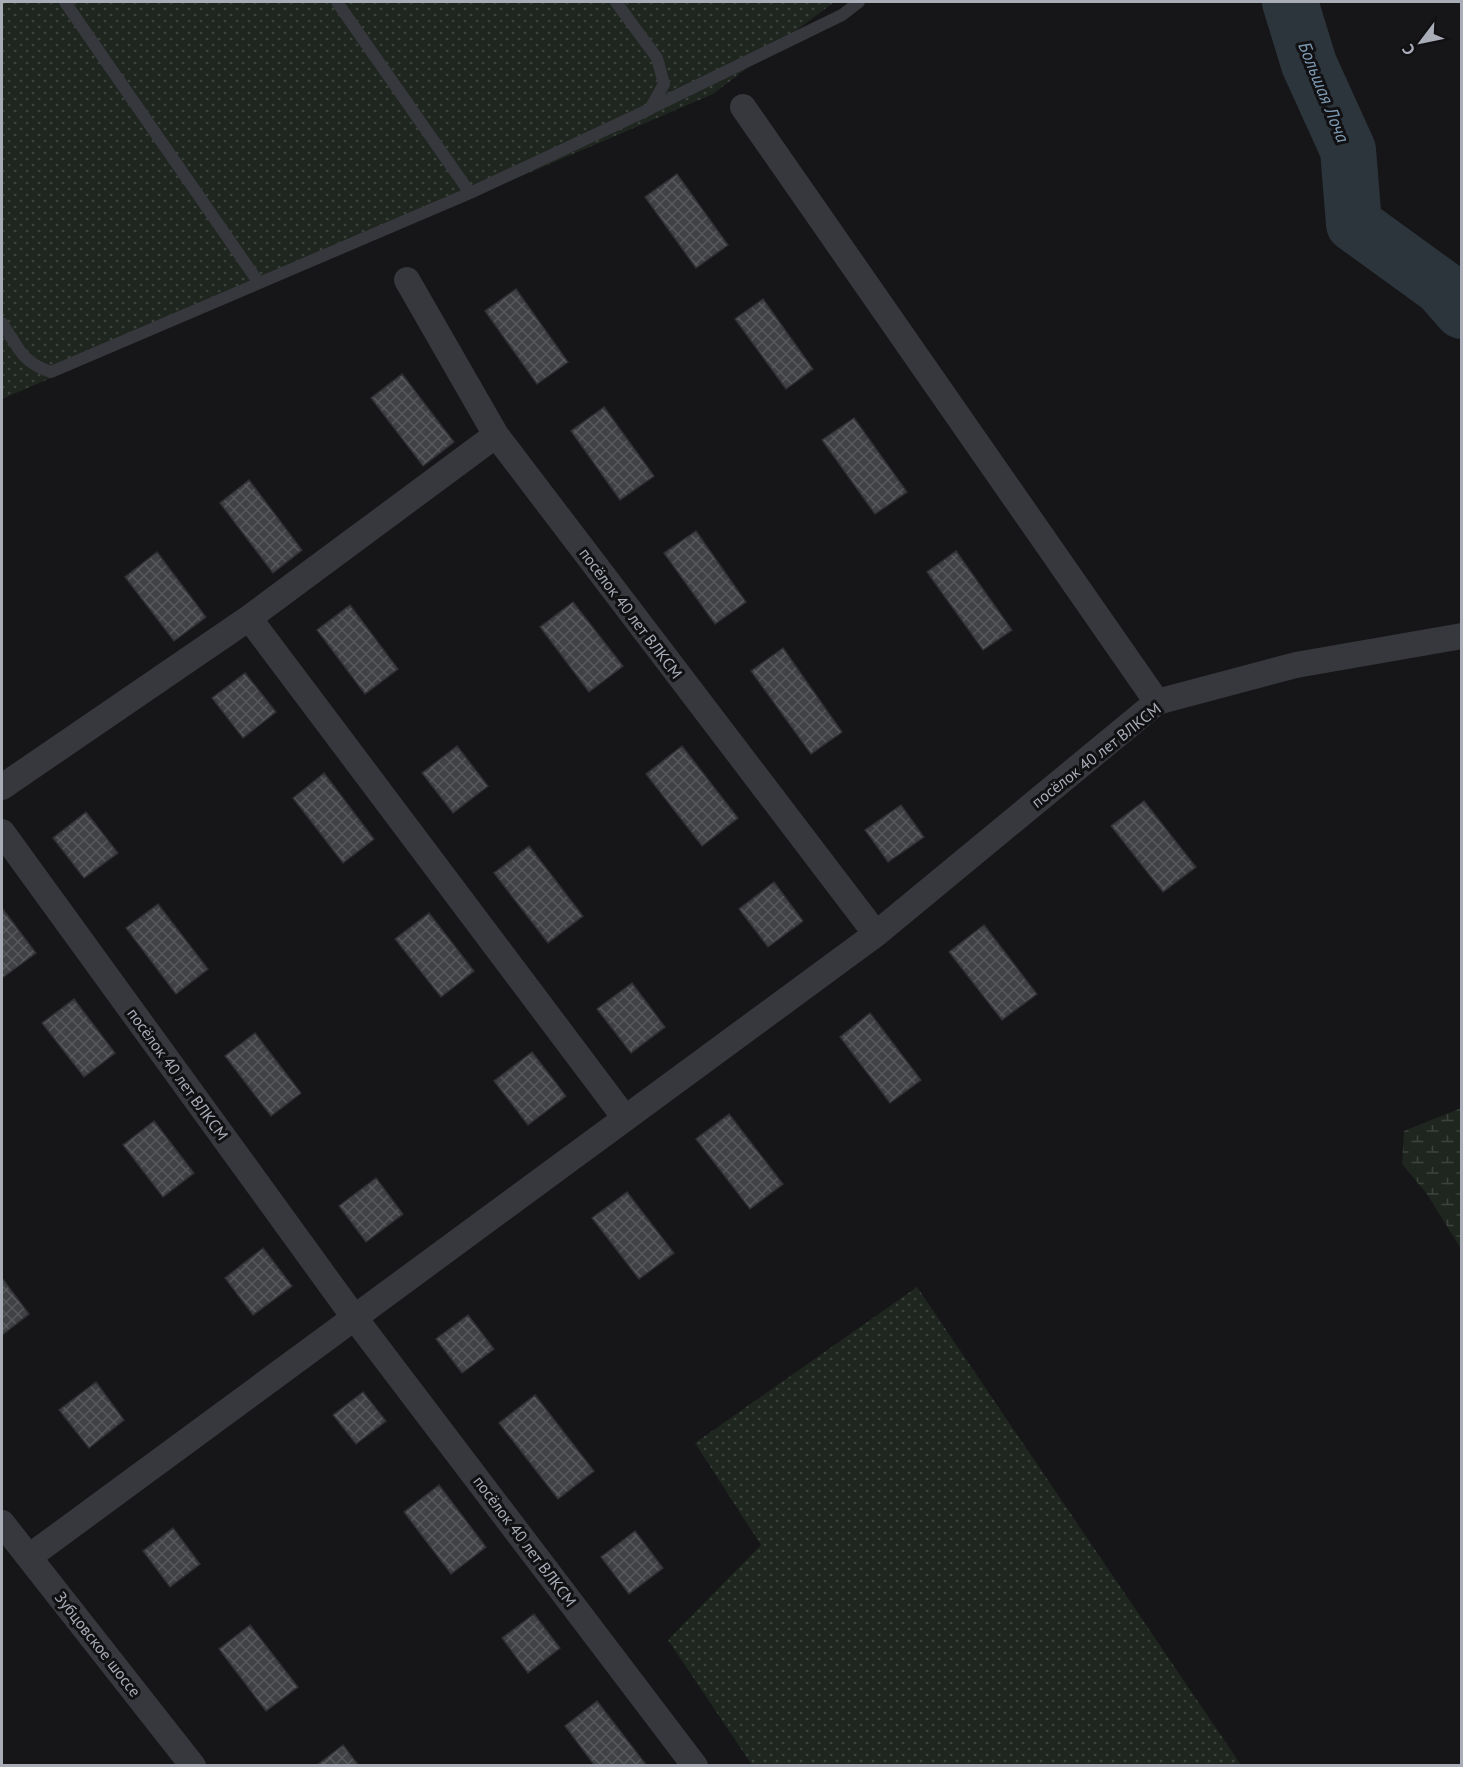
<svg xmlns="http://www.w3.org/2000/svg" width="1463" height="1767" font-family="'PT Sans',sans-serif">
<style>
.wetland{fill:url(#wetland-marsh)}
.garden{fill:url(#garden-dots)}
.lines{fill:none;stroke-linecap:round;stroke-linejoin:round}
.river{stroke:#2c353c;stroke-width:56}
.building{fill:url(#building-cross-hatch);stroke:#303034;stroke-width:1.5}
.lane{stroke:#37383d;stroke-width:12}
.street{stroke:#37383d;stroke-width:26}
.labels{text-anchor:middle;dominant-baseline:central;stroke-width:6;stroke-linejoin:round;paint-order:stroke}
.street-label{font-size:16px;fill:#a8adb8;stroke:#111113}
.water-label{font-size:18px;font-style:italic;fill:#7f9bb3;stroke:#111113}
</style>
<defs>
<pattern id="wetland-marsh" width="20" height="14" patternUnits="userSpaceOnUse" patternTransform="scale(1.5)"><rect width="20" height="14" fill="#1e261f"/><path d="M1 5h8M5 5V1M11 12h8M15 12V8" fill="none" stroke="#3c433d"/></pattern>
<pattern id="garden-dots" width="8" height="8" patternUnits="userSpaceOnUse" patternTransform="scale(1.5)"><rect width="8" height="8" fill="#1e261f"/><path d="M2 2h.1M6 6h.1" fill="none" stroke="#3c433d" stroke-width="1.8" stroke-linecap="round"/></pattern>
<pattern id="building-cross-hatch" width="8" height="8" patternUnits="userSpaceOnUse" patternTransform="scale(1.5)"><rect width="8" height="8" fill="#404145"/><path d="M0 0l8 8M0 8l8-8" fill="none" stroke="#595a5e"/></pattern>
</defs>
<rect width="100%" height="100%" fill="#161618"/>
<path class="wetland" d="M1461,1108V1249L1427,1194L1402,1164L1404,1131Z"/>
<path class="garden" d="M2,2H834L713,94L2,399Z
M917,1287L1241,1765H752L668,1640L761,1545L695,1443Z"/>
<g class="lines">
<path class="river" d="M1290,2L1309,64L1348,150L1354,224L1441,287L1462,311"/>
</g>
<path class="building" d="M677,174L728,245L696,268L645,197Z
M516,289L568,362L537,384L485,311Z
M763,299L813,369L786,389L735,319Z
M402,374L454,442L423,466L371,398Z
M604,407L654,476L620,500L571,431Z
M854,418L907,492L875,514L822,440Z
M249,480L302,550L273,573L220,503Z
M696,531L746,602L715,624L664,553Z
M956,551L1012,630L983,650L927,572Z
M157,552L206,617L174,641L125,577Z
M573,602L623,666L589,692L540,627Z
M350,605L398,669L365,694L317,630Z
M783,648L842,732L811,754L751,671Z
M245,673L276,712L243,738L212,698Z
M457,746L488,786L453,813L422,773Z
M682,746L738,818L702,846L646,774Z
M324,773L374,839L343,863L293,798Z
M1144,801L1196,867L1163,892L1111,826Z
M901,805L924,837L888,862L865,830Z
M86,812L118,853L84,878L53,838Z
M529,846L583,916L548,943L494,873Z
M774,882L803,921L768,947L739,909Z
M158,904L208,969L176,994L126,928Z
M2,908L36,953L2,978Z
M429,913L474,971L441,997L395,939Z
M984,925L1037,994L1002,1020L949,952Z
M632,983L665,1027L631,1053L597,1009Z
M74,999L115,1053L84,1077L42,1023Z
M870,1013L921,1080L890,1103L840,1037Z
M255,1033L301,1093L271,1116L225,1056Z
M532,1052L566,1096L528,1125L494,1081Z
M729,1114L783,1184L750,1209L696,1139Z
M154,1121L194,1173L163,1197L123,1145Z
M376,1178L403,1214L366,1242L339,1206Z
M627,1192L674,1253L639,1279L592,1218Z
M263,1248L292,1286L253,1315L225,1278Z
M2,1278L29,1314L2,1335Z
M468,1315L494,1349L462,1373L436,1339Z
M96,1382L124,1420L89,1448L59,1410Z
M363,1392L386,1421L356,1444L333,1415Z
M535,1395L594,1471L558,1499L499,1423Z
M439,1485L486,1547L451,1574L404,1512Z
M173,1528L200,1564L170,1587L143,1551Z
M635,1531L663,1568L629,1594L601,1557Z
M534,1614L560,1648L528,1673L502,1638Z
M250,1625L298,1687L266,1711L219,1649Z
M597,1701L647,1766H595L565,1726Z
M343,1745L359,1766H316Z"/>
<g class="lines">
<path class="lane" d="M65,2L259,283
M337,2L470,193
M651,108L842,15L859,2
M2,323L14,342
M12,338C22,357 31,365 51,372L470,193L650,109L664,84L657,58L616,2"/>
<path class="street" d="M743,107L1157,702
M407,280L496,435L876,934
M249,618L625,1118
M2,787L249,618L496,435
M2,832L354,1317L695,1766
M2,1523L193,1766
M29,1557L876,934L1157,702L1296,665L1462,636"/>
</g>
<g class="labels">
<g class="street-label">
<text transform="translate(631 613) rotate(53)">посёлок 40 лет ВЛКСМ</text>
<text transform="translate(1096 755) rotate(-38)">посёлок 40 лет ВЛКСМ</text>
<text transform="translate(178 1074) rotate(54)">посёлок 40 лет ВЛКСМ</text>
<text transform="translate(525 1541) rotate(53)">посёлок 40 лет ВЛКСМ</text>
<text transform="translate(98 1644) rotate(52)">Зубцовское шоссе</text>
</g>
<g class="water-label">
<text transform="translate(1324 92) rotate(68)">Большая Лоча</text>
</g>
</g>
<rect width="1463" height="1767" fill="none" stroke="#a8adb8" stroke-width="6"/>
<g transform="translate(1421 42) rotate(238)" stroke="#111113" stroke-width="4.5" paint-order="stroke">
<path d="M0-4.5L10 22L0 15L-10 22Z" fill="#a8adb8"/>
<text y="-9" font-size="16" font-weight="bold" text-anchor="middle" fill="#a8adb8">С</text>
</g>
</svg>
